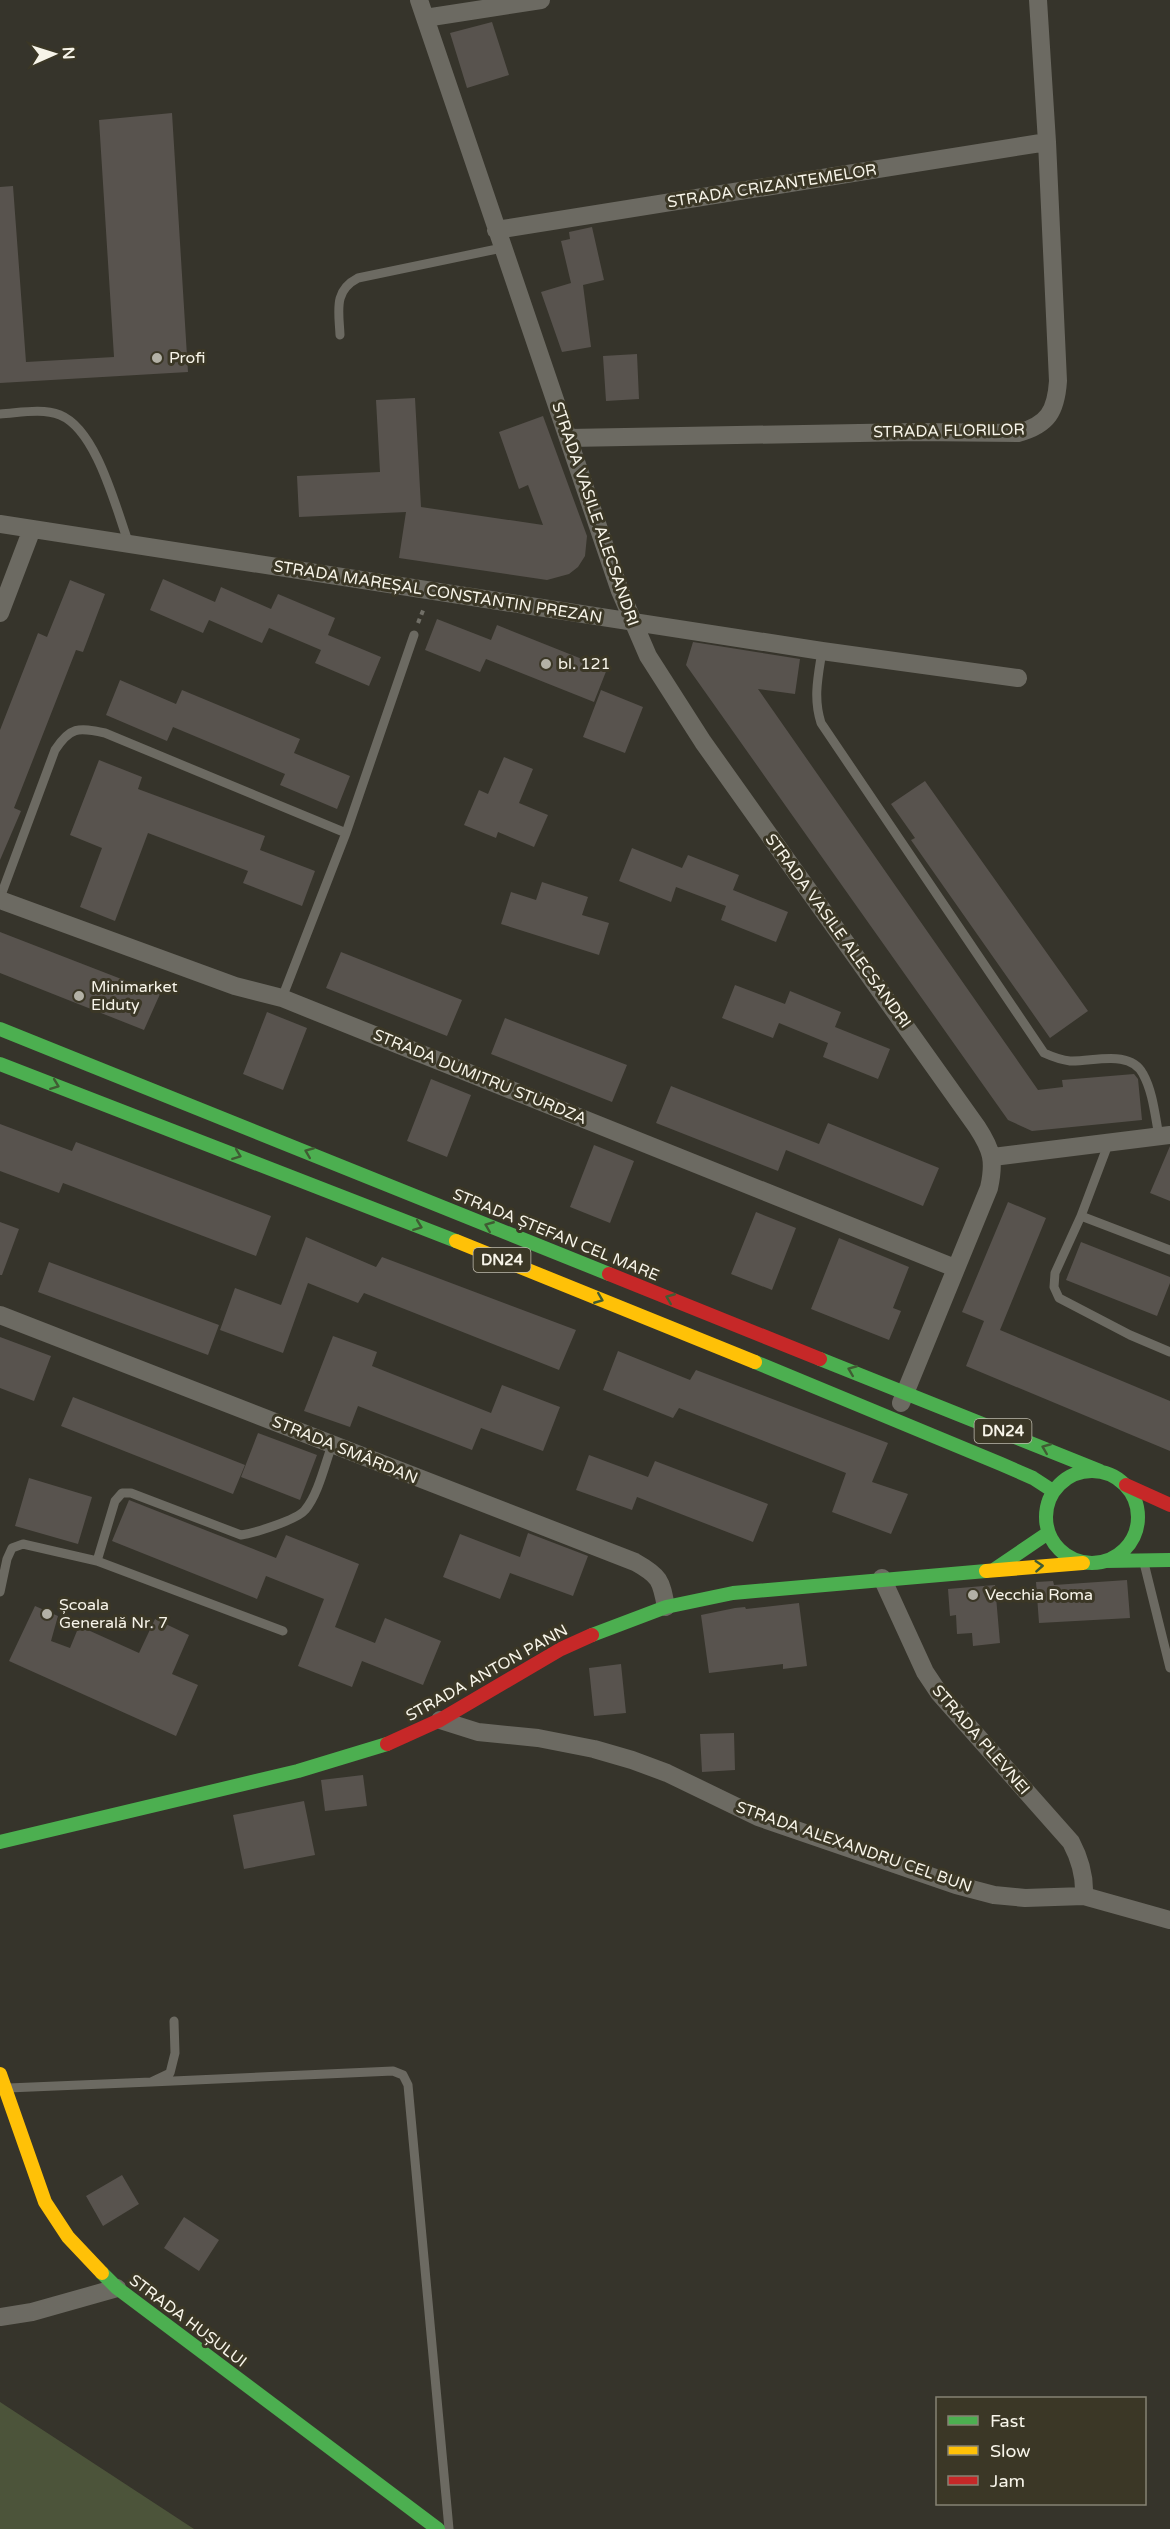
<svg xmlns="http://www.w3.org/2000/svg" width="1170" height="2529" font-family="'Varela Round',sans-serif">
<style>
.green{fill:#4c543a}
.building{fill:#58534e}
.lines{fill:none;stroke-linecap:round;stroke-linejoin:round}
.path{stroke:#716f67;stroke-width:4;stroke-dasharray:4.5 4.5;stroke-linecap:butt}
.lane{stroke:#6c6a62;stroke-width:9}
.street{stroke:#6c6a62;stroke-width:18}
.fast{stroke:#4caf50;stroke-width:14}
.slow{stroke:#ffc107;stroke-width:14}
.jam{stroke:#c62828;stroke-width:14}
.oneway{stroke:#405b33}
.poi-dot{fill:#b3b1a6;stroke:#3b3726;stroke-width:2}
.labels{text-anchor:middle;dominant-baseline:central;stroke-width:6;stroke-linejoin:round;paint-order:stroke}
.shield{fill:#3b3726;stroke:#bfbbae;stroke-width:1.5}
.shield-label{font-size:15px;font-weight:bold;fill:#f7f4e9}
.street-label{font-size:16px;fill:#f7f4e9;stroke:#3b3726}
.poi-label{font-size:16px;fill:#f7f4e9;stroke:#3b3726;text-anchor:start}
</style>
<rect width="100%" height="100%" fill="#36342b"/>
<path class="green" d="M0,2402L194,2529H0Z"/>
<path class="building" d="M492,22L509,75L467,88L450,33Z
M172,113L188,372L0,383V187L13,186L26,362L114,357L99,120Z
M592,227L604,280L583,285L591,347L562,352L541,292L571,283L561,241L570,239L569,232Z
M637,354L639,399L606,401L603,356Z
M415,398L421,507L543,525L528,485L519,489L499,432L543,416L587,536L585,556L578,567L569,574L547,580L399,558L406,512L299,517L297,476L380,472L376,400Z
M163,579L215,602L221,587L271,609L278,594L335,618L328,635L381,657L369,686L315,663L321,650L269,628L262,643L209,620L203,633L150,610Z
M70,580L105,594L83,652L76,650L14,808L21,811L0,860V730L38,633L47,637Z
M437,619L491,640L497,625L607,669L594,702L486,659L480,672L425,650Z
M693,642L800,659L795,694L758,689L1038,1090L1063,1087L1062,1080L1134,1074L1138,1079L1142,1120L1032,1131L1008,1120L686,665Z
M120,680L176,704L182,690L300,739L294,753L350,776L337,809L280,785L285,774L173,727L167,741L106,715Z
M601,690L643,707L625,753L583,737Z
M504,757L533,769L519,803L548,815L534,847L498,832L496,838L464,825L479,790L488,794Z
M99,760L142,777L138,789L265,836L260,850L315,871L302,906L243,883L248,871L148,833L115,921L80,907L102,848L70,835Z
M925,781L1088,1011L1050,1038L911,840L915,838L891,804Z
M632,848L682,868L688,855L739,875L733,890L788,912L776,942L721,920L726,906L676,887L671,902L619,881Z
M542,882L588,897L582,915L609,923L599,955L501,924L511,892L536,900Z
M0,932L160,994L144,1030L0,973Z
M341,952L462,1000L447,1036L326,988Z
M735,985L785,1004L790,991L841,1012L835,1027L890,1049L878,1079L823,1057L828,1043L779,1023L773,1038L722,1018Z
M267,1012L307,1028L283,1090L243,1074Z
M505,1018L627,1065L612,1102L491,1054Z
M431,1079L471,1095L447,1157L407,1141Z
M671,1086L819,1144L828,1123L939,1168L923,1206L786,1150L778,1171L656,1123Z
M0,1124L72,1151L76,1142L271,1216L256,1256L63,1183L59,1193L0,1171Z
M594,1145L634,1161L610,1223L570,1207Z
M1170,1146V1201L1150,1193Z
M1008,1202L1046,1218L1000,1330L1170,1401V1451L966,1366L984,1321L962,1312Z
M756,1212L796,1228L772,1290L731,1274Z
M0,1222L19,1229L2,1275H0Z
M306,1237L376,1267L382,1257L576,1330L559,1370L364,1293L358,1303L308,1283L283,1353L220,1330L235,1288L281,1305Z
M839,1238L909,1267L893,1308L901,1311L889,1340L811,1309Z
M1081,1242L1170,1277V1283L1157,1316L1066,1280Z
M49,1262L219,1325L208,1355L38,1292Z
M333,1336L377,1352L372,1366L491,1413L502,1385L560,1407L543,1451L481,1428L472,1450L358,1406L350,1427L304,1411Z
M0,1337L51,1356L34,1401L0,1388Z
M618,1351L690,1380L696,1370L888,1443L872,1482L908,1494L891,1534L832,1512L846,1473L679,1408L673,1418L603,1390Z
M73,1397L245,1465L233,1494L61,1426Z
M258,1433L317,1455L300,1500L241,1477Z
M589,1455L648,1477L655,1461L768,1504L753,1542L637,1497L632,1510L576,1490Z
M29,1478L92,1497L78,1544L15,1526Z
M129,1500L276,1558L286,1535L359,1564L335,1627L375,1643L385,1618L441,1641L423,1685L362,1661L352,1687L298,1666L324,1599L266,1576L257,1599L112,1541Z
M528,1533L588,1556L573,1596L510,1573L500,1599L443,1577L460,1534L520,1557Z
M1127,1580L1130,1618L1039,1623L1036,1582L1053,1581L1054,1585Z
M995,1585L1000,1643L973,1646L972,1633L957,1634L956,1615L950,1616L948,1589Z
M799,1603L807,1666L783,1669V1664L709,1673L701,1615L735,1608L745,1607L746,1609Z
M35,1606L58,1616L51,1641L70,1648L79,1626L139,1653L155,1619L189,1635L172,1674L198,1685L176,1736L9,1661Z
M621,1664L626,1713L594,1716L589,1668Z
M734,1733L735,1770L702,1772L700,1734Z
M363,1775L367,1806L325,1811L321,1780Z
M304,1801L315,1855L244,1869L233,1815Z
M122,2175L139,2204L103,2226L86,2196Z
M184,2217L219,2240L199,2271L164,2248Z"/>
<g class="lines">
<path class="path" d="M418,623L424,608"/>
<path class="lane" d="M340,335C339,311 333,291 358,278L502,248
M0,414C19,413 42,408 60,415C97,430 116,509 129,544
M822,651C818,677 813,698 821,723L1044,1053C1053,1057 1061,1060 1070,1061C1093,1062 1130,1049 1143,1074C1153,1092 1155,1116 1159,1136
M0,898L55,750C70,727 78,727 105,733L346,833
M282,998L346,833L414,635
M1109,1142L1081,1216L1055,1273L1054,1287L1059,1298L1130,1335L1170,1352
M1081,1216L1170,1250
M97,1561L115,1501L122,1493H131L241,1535C254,1533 297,1520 305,1510C318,1495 325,1464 332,1445
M1144,1563L1170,1668
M0,1592L7,1559L12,1548L23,1544L97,1561L283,1631
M151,2082L393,2071L403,2075L408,2085L449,2529
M8,2088L151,2082L170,2073L175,2053L174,2021"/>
<path class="street" d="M419,0L620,591L648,656L703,742L977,1127C992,1150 995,1161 989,1188L901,1403
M425,18L541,0
M496,230L1047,142
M569,438L915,432L1018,433C1048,425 1056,411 1058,381L1047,142L1038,0
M0,524L822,651L1018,678
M0,613L32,529
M0,900L235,986L282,998L955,1268
M993,1157L1170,1135
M0,1315L635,1562C660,1576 661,1580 666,1607
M882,1578L925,1672L939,1693L1071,1842C1080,1859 1085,1877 1084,1896
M440,1720L478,1732L538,1738L594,1749L632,1760L667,1773L758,1817L956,1885L994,1895L1025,1898L1084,1896L1170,1920
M0,2317L32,2312L117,2288"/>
<path class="fast" d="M0,1029L609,1274
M0,1064L456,1241
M820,1359L1100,1471
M755,1362L1001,1464L1033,1478L1053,1491
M1046 1517a46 46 0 1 1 92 0a46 46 0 1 1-92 0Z
M1105,1561L1170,1560
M995,1569L1048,1533
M592,1635L666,1607L733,1593L986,1571
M0,1842L298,1771L387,1744
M102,2273L117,2288L438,2529"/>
<path class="slow" d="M456,1241L755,1362
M986,1571L1083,1563
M0,2074L45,2202L68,2237L102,2273"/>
<path class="jam" d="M609,1274L820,1359
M1126,1485L1170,1505
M387,1744L440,1720L561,1649L592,1635"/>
</g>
<defs><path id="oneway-chevron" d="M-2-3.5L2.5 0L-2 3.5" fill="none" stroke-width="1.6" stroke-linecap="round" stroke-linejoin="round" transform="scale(1.5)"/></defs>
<g class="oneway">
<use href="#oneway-chevron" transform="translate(55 1085) rotate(21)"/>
<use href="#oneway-chevron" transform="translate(309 1152) rotate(-158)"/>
<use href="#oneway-chevron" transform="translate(237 1155) rotate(21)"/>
<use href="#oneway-chevron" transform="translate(418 1226) rotate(21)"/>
<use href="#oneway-chevron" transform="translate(489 1226) rotate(-158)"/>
<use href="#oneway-chevron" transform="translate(670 1298) rotate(-158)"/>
<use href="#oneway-chevron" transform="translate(599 1299) rotate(22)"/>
<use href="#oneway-chevron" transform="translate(852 1370) rotate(-158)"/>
<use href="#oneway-chevron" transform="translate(1046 1448) rotate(-158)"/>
<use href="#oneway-chevron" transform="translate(1039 1566) rotate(-4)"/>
</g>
<g class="poi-dot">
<circle cx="157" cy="358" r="6"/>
<circle cx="546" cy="664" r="6"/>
<circle cx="79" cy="996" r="6"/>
<circle cx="973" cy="1595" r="6"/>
<circle cx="47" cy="1614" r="6"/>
</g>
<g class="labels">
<g class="shield">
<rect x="473.5" y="1248" width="57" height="24" rx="4.5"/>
<rect x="974.5" y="1419" width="57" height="24" rx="4.5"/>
</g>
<g class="shield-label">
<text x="502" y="1260">DN24</text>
<text x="1003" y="1431">DN24</text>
</g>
<g class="street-label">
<text transform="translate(772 186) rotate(-9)">STRADA CRIZANTEMELOR</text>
<text transform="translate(949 431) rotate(-1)">STRADA FLORILOR</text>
<text transform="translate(595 514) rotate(71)">STRADA VASILE ALECSANDRI</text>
<text transform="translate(438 592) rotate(9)">STRADA MAREȘAL CONSTANTIN PREZAN</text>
<text transform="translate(838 931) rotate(54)">STRADA VASILE ALECSANDRI</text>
<text transform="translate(480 1077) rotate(22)">STRADA DUMITRU STURDZA</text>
<text transform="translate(556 1235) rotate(22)">STRADA ȘTEFAN CEL MARE</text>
<text transform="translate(345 1450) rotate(22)">STRADA SMÂRDAN</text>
<text transform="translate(487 1673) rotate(-29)">STRADA ANTON PANN</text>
<text transform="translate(981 1740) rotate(49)">STRADA PLEVNEI</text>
<text transform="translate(854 1847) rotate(19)">STRADA ALEXANDRU CEL BUN</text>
<text transform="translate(188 2321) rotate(37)">STRADA HUȘULUI</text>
</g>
<g class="poi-label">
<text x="169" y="358">Profi</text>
<text x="558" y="664">bl. 121</text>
<text x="91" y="987">Minimarket<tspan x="91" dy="18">Elduty</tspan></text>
<text x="985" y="1595">Vecchia Roma</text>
<text x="59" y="1605">Școala<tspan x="59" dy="18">Generală Nr. 7</tspan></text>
</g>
</g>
<rect x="936" y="2397" width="210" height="108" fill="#3b3726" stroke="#868374" stroke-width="1.5"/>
<rect x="948" y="2416" width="30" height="9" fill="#4caf50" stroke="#868374" stroke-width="1.5"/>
<text x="990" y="2427" font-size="18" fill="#f7f4e9">Fast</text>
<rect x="948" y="2446" width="30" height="9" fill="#ffc107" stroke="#868374" stroke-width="1.5"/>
<text x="990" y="2457" font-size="18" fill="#f7f4e9">Slow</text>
<rect x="948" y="2476" width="30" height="9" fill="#c62828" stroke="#868374" stroke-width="1.5"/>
<text x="990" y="2487" font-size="18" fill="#f7f4e9">Jam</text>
<g transform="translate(54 54) rotate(87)" stroke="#3b3726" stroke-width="4.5" paint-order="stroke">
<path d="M0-4.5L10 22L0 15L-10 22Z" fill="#f7f4e9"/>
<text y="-9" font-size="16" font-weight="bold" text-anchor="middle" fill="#f7f4e9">N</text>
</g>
</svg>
